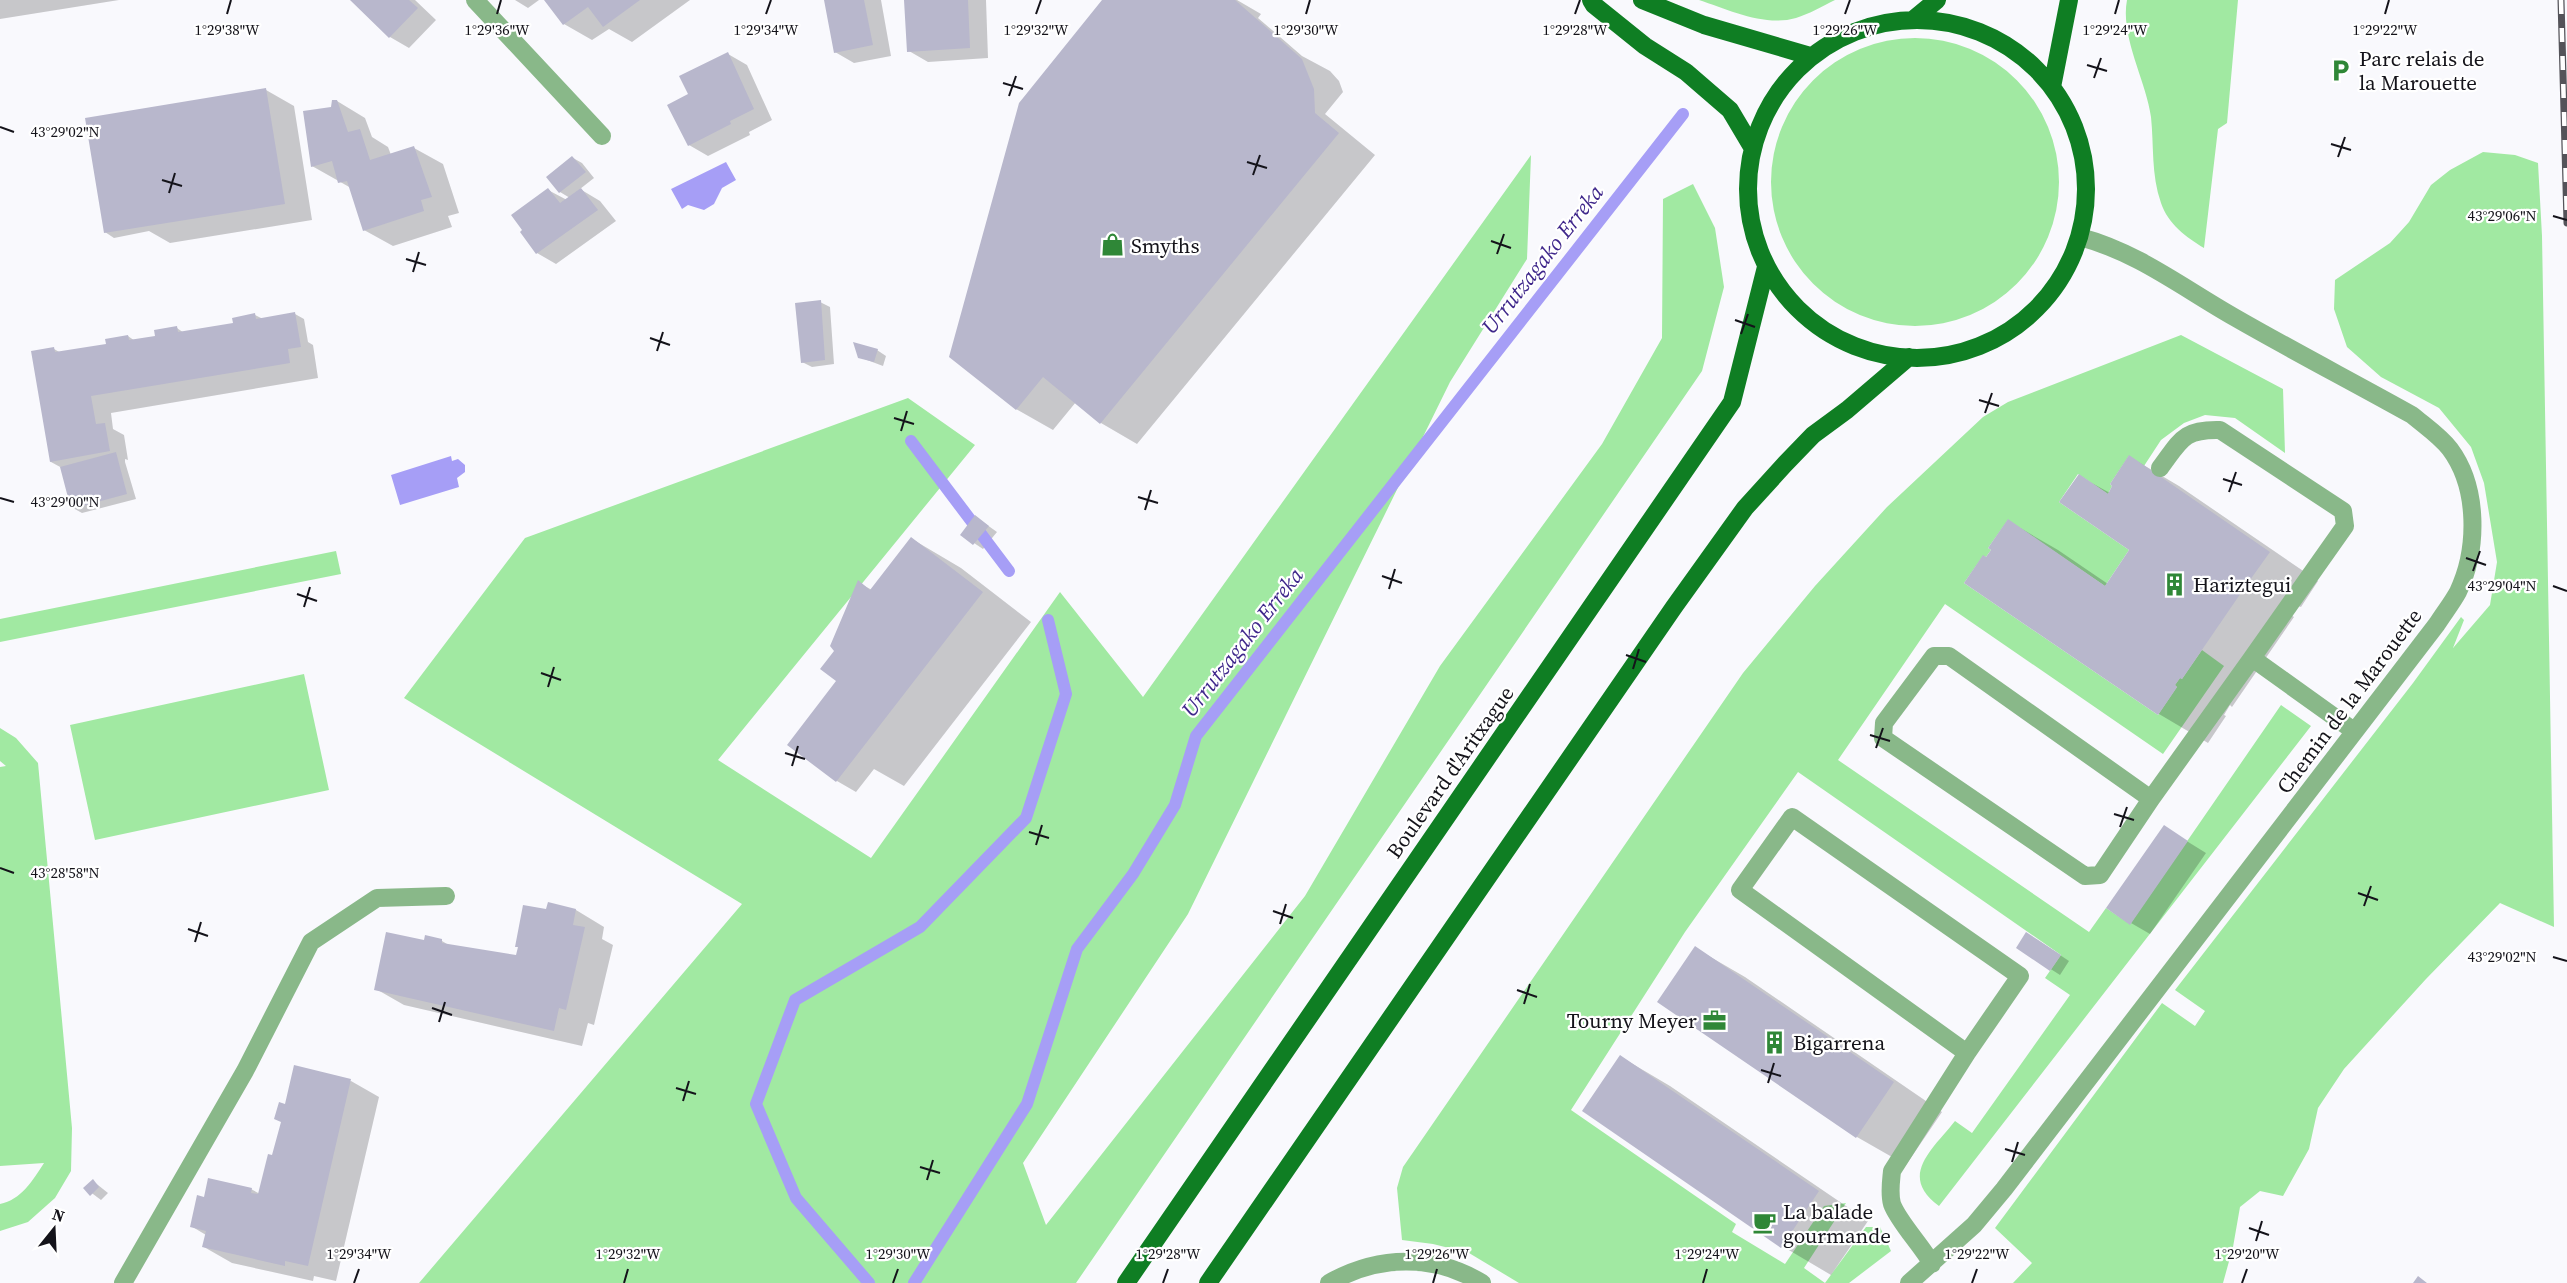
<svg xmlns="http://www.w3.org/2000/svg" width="2567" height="1283" font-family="'Source Serif 4',serif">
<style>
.green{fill:#a1e9a2}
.water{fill:#a69ef6}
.shadow{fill:#0003}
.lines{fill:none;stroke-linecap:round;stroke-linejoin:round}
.stream{stroke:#a69ef6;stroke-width:12}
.building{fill:#b8b7cc}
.minor{stroke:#89b889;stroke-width:18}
.major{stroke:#0f7e23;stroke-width:18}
.rail-casing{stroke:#545359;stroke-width:7}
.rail{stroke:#fff;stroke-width:4.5;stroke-dasharray:14;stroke-linecap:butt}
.ticks{fill:none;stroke:#14131a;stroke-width:2}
.labels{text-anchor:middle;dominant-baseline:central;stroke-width:4.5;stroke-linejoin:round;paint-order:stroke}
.poi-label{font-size:21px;fill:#14131a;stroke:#fff;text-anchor:start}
.street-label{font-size:21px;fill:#14131a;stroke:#fff}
.water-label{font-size:22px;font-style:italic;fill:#3f278b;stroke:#fff}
.ticks-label{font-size:15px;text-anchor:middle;fill:#14131a;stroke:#fff;stroke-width:4.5;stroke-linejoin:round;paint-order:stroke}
</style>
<rect width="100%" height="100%" fill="#f9f9fd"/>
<path class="green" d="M1699,0H1835C1823,6 1809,14 1796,18C1765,27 1729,10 1699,0Z
M2127,0H2238L2227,123L2218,129L2204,248C2186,237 2168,224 2161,203C2151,174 2154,146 2151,117C2146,80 2120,37 2127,0Z
M1771 182a144 144 0 1 1 288 0a144 144 0 1 1-288 0Z
M2483,152L2515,155L2538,163L2542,236L2554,927L2500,903L2426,979L2344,1069L2318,1108L2309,1149L2283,1196L2260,1191L2240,1207L2233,1247L2223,1283H2013L2032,1263L1995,1228L2162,1003L2195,1026L2205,1011L2175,990L2413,683L2461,617L2464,620L2453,648L2490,605L2497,562L2484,483L2471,447L2439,408L2381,377L2347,347L2334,309L2335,280L2390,243L2409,222L2431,185L2450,170Z
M1531,155L1527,259L1450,382L1188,914L1023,1163L1046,1225L1305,896L1440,666L1602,444L1662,338L1663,199L1693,184L1715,228L1724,287L1702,371L1076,1283H419L742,904L404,698L525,538L908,398L975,445L718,760L871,858L1060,592L1143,697Z
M2181,335L2283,389L2285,453L2235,418L2205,415L2184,423L2161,440L2144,466L2129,456L2110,484L2112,486L2108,494L2078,474L2059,502L2129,550L2105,586L2008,520L1988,548L1991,550L1986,557L1983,556L1964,583L2158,715L2177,687L2175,685L2180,678L2182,679L2202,650L2224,666L2163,754L1945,604L1838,760L2089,932L2106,908L2130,924L2281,705L2311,726L1939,1206C1898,1176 1932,1150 1955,1121L1972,1133L2070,995L2045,978L2061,955L1798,772L1685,932L1571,1110L1736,1224L1732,1232L1785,1264L1824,1206L1846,1203L1804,1268L1825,1283L1866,1227H1880L1891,1251L1849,1283H1519L1469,1253L1433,1244L1402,1240L1397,1188L1403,1167L1743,673L1815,586L1887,507L1983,417L2008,402Z
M336,551L341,574L0,642V619Z
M304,674L329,790L95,840L70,725Z
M0,728L16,738L38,763L72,1128L71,1171L55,1198L28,1222L0,1231V1204C21,1200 33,1180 44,1163L0,1166V767L6,766L0,761Z"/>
<path class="water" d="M726,162L736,180L722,188L714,204L704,210L688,205L682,209L671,189Z
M451,456L452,461L458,459L465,465V472L457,478L459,487L400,505L391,475Z"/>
<path class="shadow" d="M0,0H119L0,19Z
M352,0H415L436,20L409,48L390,37Z
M515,0H539L528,8Z
M546,0H690L632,42L609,29L592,40L564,24Z
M825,0H881L891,56L854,63L835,52Z
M905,0H986L988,58L928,62L909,51Z
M1104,0H1237L1261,14L1258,18L1302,56L1330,71L1339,81L1343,92L1325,114L1375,155L1137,444L1101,423L1076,402L1053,430L1016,409Z
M728,54L747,65L772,120L749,132L750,135L708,156L689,145L690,95Z
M266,90L294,106L312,220L170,243L149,231L114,238L105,232Z
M337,101L365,118L372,137L388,147L391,155L414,148L443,164L459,213L448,216L452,227L393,246L364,230L351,188L312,166L333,108Z
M573,158L582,163L594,178L580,189L600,201L616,221L556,264L537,253L548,190L567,200L570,198L560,192L548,177Z
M820,302L830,307L834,364L812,367L802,362Z
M295,314L304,319L308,342L313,345L318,378L111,413L113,429L124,435L128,460L125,459V462L136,499L82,513L73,508L62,468L51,462L54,349L61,353L107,345L128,336L135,341L156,337L177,328L184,333L235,324L255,315L263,319Z
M877,350L886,356L883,366L859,357Z
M2130,457L2179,486L2318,581L2301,607L2298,606L2291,615L2294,617L2232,707L2230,705L2224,715L2226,716L2208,743L2159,714L1966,583L1987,559L2008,521L2058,550L2108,584L2131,550L2079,476L2110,493Z
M976,517L997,532L983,549L962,535Z
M912,539L961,568L1031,622L904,786L874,769L856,792L837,781L838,681L836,651L859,583L872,590Z
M2164,827L2206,853L2150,934L2131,923Z
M549,904L576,910L604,927L602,939L613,945L594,1025L588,1023L582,1046L404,1005L376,989L425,942L442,941L452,947L518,957L519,948L516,946L547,911Z
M2036,939L2069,961L2060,975L2018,948Z
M1695,948L1745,977L1942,1112L1906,1165L1857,1137Z
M1621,1057L1670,1086L1868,1221L1831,1275L1782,1246Z
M351,1081L379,1097L336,1281L314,1276L313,1281L232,1263L204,1247L206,1235L191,1226L205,1198L251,1189L260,1194L273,1157L286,1106Z
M93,1181L108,1193L101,1200L85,1188Z"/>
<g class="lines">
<path class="stream" d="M911,441L1009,571
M869,1283L796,1198L756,1104L795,1000L920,927L1026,818L1066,694L1048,620
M914,1283L1027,1104L1077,949L1133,874L1175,805L1196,736L1683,114"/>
</g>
<path class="building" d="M350,0H409L418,8L389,38Z
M544,0H640L603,27L588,7L563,25Z
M824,0H864L873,45L834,53Z
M904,0H968L970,48L907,52Z
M1102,0H1235L1302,59L1314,89L1315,113L1339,133L1100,424L1043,377L1016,410L949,357L1019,103Z
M728,52L754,109L730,121L731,124L688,146L667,105L688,94L679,76Z
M266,88L285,204L104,233L85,118Z
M332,100H337L348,132L360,129L370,160L414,146L432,197L421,200L424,211L363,231L347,181L338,183L332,161L311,167L303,111L331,107Z
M572,156L586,172L559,193L546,177Z
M548,188L560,203L581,188L598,210L536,254L520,232L522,230L511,215Z
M821,300L825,360L801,363L795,303Z
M295,312L301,347L288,349L290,363L91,396L96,424L105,423L110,451L50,462L31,351L54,347L55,352L106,344L105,339L128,335L129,340L155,336L154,330L177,326L178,332L233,323L232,318L255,313L256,319Z
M853,342L878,349L874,362L858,358Z
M116,452L127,494L71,509L60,467Z
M2129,455L2270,552L2250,580L2248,578L2243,586L2245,587L2182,679L2180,678L2175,685L2177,687L2158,715L1964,583L1983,555L1986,557L1991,550L1988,548L2008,519L2105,586L2129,550L2059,502L2079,474L2108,494L2112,486L2110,484Z
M975,515L989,526L973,545L960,535Z
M911,537L983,592L836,782L787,745L836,681L820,669L834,651L830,646L858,580L870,590Z
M2164,825L2188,841L2130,925L2106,908Z
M548,902L576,909L573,925L585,927L566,1010L559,1008L554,1031L374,990L386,932L424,940L425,935L442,939V943L516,955L518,947H515L523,905L546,909Z
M2026,932L2061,955L2050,971L2016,948Z
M1695,946L1894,1082L1856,1138L1657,1002Z
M1620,1055L1819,1191L1781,1248L1582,1111Z
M294,1065L351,1079L308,1266L285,1261V1266L202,1247L206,1231L190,1227L197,1195L204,1197L208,1178L252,1188L251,1193L258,1194L268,1154L272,1155L281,1122L274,1119L279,1102L285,1104Z
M93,1179L99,1187L90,1196L83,1188Z
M2418,1276L2427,1283H2413Z"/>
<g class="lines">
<path class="minor" d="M475,0L602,136
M2160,468C2181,440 2183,429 2220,430L2343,511L2345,526L2252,658L2354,731
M2151,799L1949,656H1934L1884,723L1883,738L2085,876L2100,875L2151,799L2252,658
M1932,1264C1922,1246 1898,1221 1892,1204C1889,1193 1891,1182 1892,1171L1967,1053L2020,976L1792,817L1740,890L1967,1053
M123,1283L245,1071L311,942L377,898L446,896
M1329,1283C1378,1255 1434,1254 1482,1283
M1909,1283L1974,1225L2004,1189L2437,624C2444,613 2452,603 2458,592C2478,550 2479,488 2450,449C2440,436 2425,426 2412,415C2353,382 2293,351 2234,317C2183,288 2137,252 2080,237"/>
<path class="major" d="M1591,0L1594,5L1645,46L1686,72L1730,110L1752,147
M1642,0L1704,25L1810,56
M1914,19L1937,0
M1748 189a169 169 0 1 1 338 0a169 169 0 1 1-338 0Z
M2052,87L2069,0
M1126,1283L1732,402L1766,267
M1208,1283L1674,607L1745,508L1785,464L1813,435L1847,410L1909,357"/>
<defs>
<path id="rail" d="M2561,0L2567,223"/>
</defs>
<use href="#rail" class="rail-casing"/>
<use href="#rail" class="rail"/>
</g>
<path class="ticks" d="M227,14L231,0M497,14L501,0M766,14L771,0M1036,14L1041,0M1306,14L1310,0M1575,14L1580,0M1845,14L1850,0M2115,14L2119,0M2385,14L2389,0M2087,65L2107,71M2094,78L2101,58M1003,83L1023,89M1009,96L1016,76M0,127L14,132M2331,144L2351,150M2338,157L2345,137M1247,162L1267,168M1253,175L1260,155M162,180L182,186M169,193L175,173M2553,216L2567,220M1491,241L1511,248M1497,254L1504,234M406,259L426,265M413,272L419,252M1735,320L1755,327M1741,334L1748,314M650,338L670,345M657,351L663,332M1979,400L1999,406M1985,413L1992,393M894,418L914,424M901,431L907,411M2223,479L2242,485M2229,492L2236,472M1138,497L1158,503M0,498L14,502M1145,510L1151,490M2466,558L2486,565M2473,571L2480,551M1382,576L1402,583M2553,586L2567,591M1389,589L1395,569M297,594L317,601M304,607L310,587M1626,655L1646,662M1633,669L1639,649M541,673L561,680M548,687L554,667M1870,735L1890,741M1876,748L1883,728M785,753L805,759M792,766L798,746M2114,814L2134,820M2120,827L2127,807M1029,832L1049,838M1036,845L1042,825M0,868L14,873M2358,893L2378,900M2364,906L2371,886M1273,911L1293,918M1280,924L1286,904M188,929L208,936M195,942L201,922M2553,957L2567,961M1517,990L1537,997M1524,1004L1530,984M432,1008L452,1015M439,1022L445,1002M1761,1070L1781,1076M1768,1083L1774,1063M676,1088L696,1094M683,1101L689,1081M2005,1149L2025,1155M2012,1162L2018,1142M920,1167L940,1173M927,1180L933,1160M2249,1228L2269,1235M2256,1241L2262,1221M354,1283L359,1269M624,1283L628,1269M893,1283L898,1269M1163,1283L1168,1269M1433,1283L1437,1269M1703,1283L1707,1269M1972,1283L1977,1269M2242,1283L2247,1269"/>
<defs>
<symbol id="parking-bare" viewBox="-9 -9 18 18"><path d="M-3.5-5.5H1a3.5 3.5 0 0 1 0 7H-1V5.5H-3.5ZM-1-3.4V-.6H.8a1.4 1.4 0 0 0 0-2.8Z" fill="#2f8737" stroke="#fff" stroke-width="2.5" paint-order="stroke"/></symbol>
<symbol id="shop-bare" viewBox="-9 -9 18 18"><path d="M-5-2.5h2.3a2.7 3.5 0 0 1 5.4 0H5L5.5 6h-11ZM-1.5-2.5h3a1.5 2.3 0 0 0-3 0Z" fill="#2f8737" stroke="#fff" stroke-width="2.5" paint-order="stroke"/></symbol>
<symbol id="building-bare" viewBox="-9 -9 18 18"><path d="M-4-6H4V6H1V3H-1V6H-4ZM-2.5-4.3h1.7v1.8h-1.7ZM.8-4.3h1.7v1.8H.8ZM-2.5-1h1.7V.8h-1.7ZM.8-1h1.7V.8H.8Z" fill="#2f8737" stroke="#fff" stroke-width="2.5" paint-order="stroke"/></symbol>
<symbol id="office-bare" viewBox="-9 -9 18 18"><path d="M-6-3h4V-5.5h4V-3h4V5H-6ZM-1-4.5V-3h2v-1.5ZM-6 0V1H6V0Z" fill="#2f8737" stroke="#fff" stroke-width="2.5" paint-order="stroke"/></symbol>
<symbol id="cafe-bare" viewBox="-9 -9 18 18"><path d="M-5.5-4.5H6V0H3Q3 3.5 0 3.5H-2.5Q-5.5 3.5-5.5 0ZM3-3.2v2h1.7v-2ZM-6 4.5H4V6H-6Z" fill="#2f8737" stroke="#fff" stroke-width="2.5" paint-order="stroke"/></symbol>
</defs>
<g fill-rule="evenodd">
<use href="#parking-bare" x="2324" y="54" width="33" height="33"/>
<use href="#shop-bare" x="1096" y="228" width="33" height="33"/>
<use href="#building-bare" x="2158" y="568" width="33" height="33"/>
<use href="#office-bare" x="1698" y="1004" width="33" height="33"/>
<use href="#building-bare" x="1758" y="1026" width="33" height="33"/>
<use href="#cafe-bare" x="1748" y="1206" width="33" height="33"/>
</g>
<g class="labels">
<g class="poi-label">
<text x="2359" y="58">Parc relais de<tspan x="2359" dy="24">la Marouette</tspan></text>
<text x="1131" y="245">Smyths</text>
<text x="2193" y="584">Hariztegui</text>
<text x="1697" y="1020" text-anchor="end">Tourny Meyer</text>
<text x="1793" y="1042">Bigarrena</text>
<text x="1783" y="1211">La balade<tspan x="1783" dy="24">gourmande</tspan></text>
</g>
<g class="street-label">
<text transform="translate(2349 701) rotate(-53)">Chemin de la Marouette</text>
<text transform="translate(1450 772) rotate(-55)">Boulevard d'Aritxague</text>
</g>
<g class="water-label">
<text transform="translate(1542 259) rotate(-52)">Urrutzagako Erreka</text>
<text transform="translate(1242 642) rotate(-52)">Urrutzagako Erreka</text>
</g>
</g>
<g class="ticks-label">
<text x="227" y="35">1°29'38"W</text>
<text x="497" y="35">1°29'36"W</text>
<text x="766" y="35">1°29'34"W</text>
<text x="1036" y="35">1°29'32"W</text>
<text x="1306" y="35">1°29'30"W</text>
<text x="1575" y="35">1°29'28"W</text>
<text x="1845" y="35">1°29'26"W</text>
<text x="2115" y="35">1°29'24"W</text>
<text x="2385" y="35">1°29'22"W</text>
<text x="65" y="137">43°29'02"N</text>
<text x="2502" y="221">43°29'06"N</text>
<text x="65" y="507">43°29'00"N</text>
<text x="2502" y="591">43°29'04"N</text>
<text x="65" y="878">43°28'58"N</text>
<text x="2502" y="962">43°29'02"N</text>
<text x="898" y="1259">1°29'30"W</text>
<text x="1168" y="1259">1°29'28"W</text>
<text x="1437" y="1259">1°29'26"W</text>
<text x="1707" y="1259">1°29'24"W</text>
<text x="1977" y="1259">1°29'22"W</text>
<text x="359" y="1259">1°29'34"W</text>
<text x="628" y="1259">1°29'32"W</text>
<text x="2247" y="1259">1°29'20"W</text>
</g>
<g transform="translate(54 1229) rotate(18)" stroke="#ffffff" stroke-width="4.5" paint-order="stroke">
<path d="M0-4.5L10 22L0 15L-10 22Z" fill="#14131a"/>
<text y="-9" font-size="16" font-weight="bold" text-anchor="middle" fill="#14131a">N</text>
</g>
</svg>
